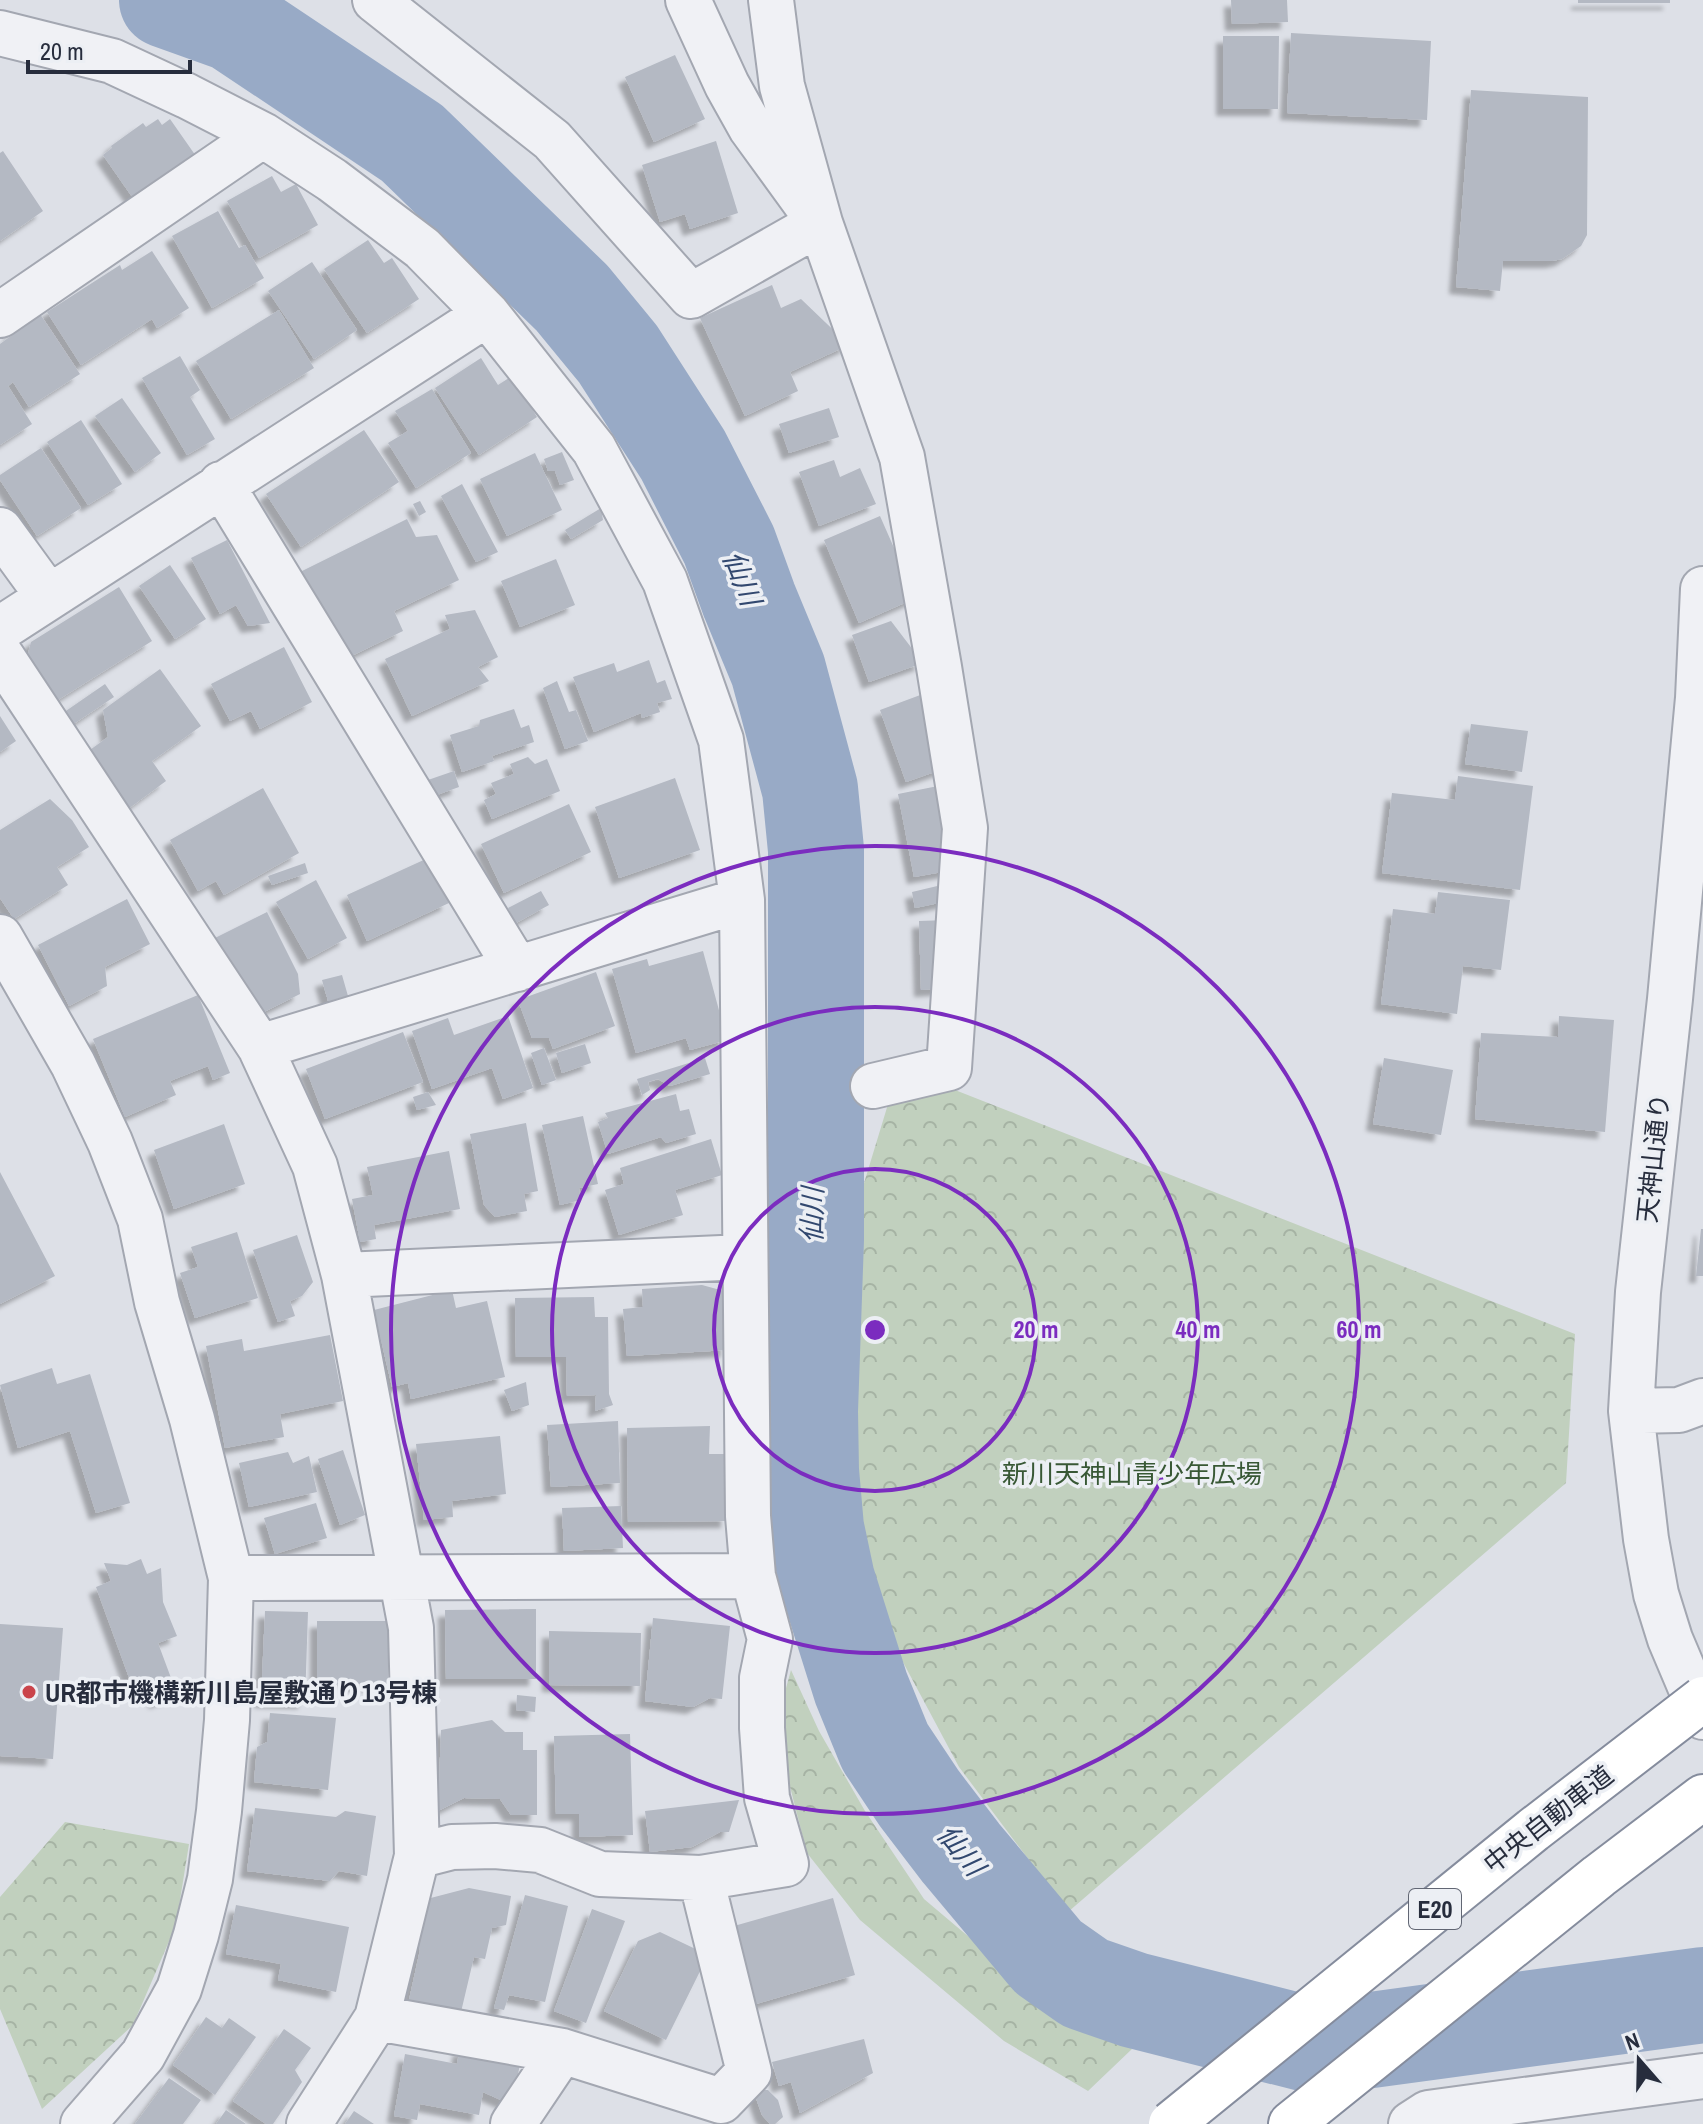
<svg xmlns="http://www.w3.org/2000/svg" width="1703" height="2124" font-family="'Archivo Narrow','Noto Sans JP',sans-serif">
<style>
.forest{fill:url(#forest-crowns)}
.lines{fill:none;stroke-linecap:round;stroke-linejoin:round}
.river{stroke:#98aac6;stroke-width:96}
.building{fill:#b4b9c3;filter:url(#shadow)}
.minor-casing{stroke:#a3a7b1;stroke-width:48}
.highway-casing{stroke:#858c9d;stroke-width:48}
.minor{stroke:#f0f1f5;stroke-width:44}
.highway{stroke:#fff;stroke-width:44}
.highway-bridge-casing{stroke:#858c9d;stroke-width:48;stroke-linecap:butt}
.highway-bridge{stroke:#fff;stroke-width:44}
.ring{fill:none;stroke:#7b2cbf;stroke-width:4}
.poi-dot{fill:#ca444b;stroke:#eceff4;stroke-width:3}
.labels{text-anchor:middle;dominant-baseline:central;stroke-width:7;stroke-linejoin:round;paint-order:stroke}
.shield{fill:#eceff4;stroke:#626774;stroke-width:2}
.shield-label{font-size:24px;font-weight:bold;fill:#272d3d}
.street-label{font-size:26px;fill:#272d3d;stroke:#eceff4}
.park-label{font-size:26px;fill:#385835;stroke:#eceff4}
.poi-label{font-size:26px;font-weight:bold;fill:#272d3d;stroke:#eceff4;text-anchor:start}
.water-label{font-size:28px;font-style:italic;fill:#32486f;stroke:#eceff4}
.centre{fill:#7b2cbf;stroke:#eceff4;stroke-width:4}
.ring-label{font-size:24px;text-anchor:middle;font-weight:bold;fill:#7b2cbf;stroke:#eceff4;stroke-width:7;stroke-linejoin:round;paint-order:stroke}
</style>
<defs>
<pattern id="forest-crowns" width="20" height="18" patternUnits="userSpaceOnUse" patternTransform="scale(2)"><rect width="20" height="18" fill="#c1d0be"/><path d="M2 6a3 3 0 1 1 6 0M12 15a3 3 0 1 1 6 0" fill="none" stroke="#a6b3a4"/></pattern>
<filter id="shadow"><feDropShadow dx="-7" dy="7" stdDeviation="2" flood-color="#0004"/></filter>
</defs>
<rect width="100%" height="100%" fill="#dde0e7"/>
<path class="forest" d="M899,1068L1575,1334L1566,1483L1068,1912L959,1767L841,1546L844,1249Z
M791,1670L819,1731L865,1811L924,1899L995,1959L1132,2049L1088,2091L1004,2041L860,1920L807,1853L775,1728Z
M65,1822L189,1844L176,1925L133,2025L42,2109L0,2009V1897Z"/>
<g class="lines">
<path class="river" d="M167,0L234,24L412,143L572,298L618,354L683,455L729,545L749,600L778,670L810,789L816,850V1239L810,1411L811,1471L816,1528L827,1580L861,1688L885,1747L919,1798L961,1853L1048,1957L1085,1983L1134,2000L1320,2047L1703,1995"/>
</g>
<path class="building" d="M1231,0H1287L1288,22L1232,24Z
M1578,0H1670V3H1578Z
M1291,33L1431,41L1427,120L1287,113Z
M1223,36H1279L1278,109H1223Z
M675,55L705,119L654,142L625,77Z
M1471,90L1588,97L1587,235L1581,246L1562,259L1552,261H1503L1500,291L1456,287Z
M158,119L162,125L170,119L198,159L135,201L103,155L112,148L111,146L143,123L146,127Z
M716,141L738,213L690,229L685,214L660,222L642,165Z
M3,151L43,211L0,241V153Z
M272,176L281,192L296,184L318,225L259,258L227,201Z
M218,211L239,248L245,245L264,278L212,308L172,236Z
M368,240L384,263L392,258L419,299L367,333L324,269Z
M152,251L189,308L157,328L152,319L81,365L47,312L120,265L122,270Z
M312,262L357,330L314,359L268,291Z
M772,285L781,308L801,299L849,345L790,372L798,391L745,416L700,318Z
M279,310L314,368L231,419L196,361Z
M40,314L80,374L29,407L13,382L8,386L32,424L0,445V344L11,336L10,334Z
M180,356L200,390L190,397L215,439L187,455L142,378Z
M481,358L498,385L512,376L537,417L479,455L435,388Z
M432,389L471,453L416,488L388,443L408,431L395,411Z
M122,398L161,453L135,472L95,416Z
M829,408L839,437L789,453L779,424Z
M81,420L122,484L88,505L47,442Z
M364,430L399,482L301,547L266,494Z
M41,448L81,508L37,536L0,480V475Z
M562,452L574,480L560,485L555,471H548L544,459Z
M535,453L562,510L507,536L480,479Z
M834,460L840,477L860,468L876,504L819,526L799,472Z
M462,484L498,552L476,562L441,496Z
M420,501L426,512L419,516L413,504Z
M601,508L603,520L571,539L565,530Z
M880,516L916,598L859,623L824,540Z
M407,519L416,537L437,535L459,580L394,611L403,631L339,662L296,574Z
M227,540L270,623L248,626L236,605L220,614L191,558Z
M556,559L575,605L520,627L501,581Z
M170,565L206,619L175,639L139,586Z
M119,587L152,641L50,705L25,665L31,642Z
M475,610L498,657L478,667L489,681L412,716L385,659L450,629L445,615Z
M891,621L923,663L869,682L852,635Z
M284,647L312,702L260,729L251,711L230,721L211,684Z
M649,660L657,683L665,680L672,699L657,703L660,712L642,718L641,713L594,732L573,677L614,663L617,672Z
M160,669L201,726L152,761L166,781L124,812L83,755L108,737L103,710Z
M557,681L569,712L576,710L588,741L565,749L543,688Z
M105,684L114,697L72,725L63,713Z
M923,694L949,767L906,782L880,710Z
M514,709L521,728L529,725L534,742L492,756L494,761L462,772L450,735L479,726L480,720Z
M0,716L16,741L0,752Z
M1471,724L1528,731L1522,772L1465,764Z
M528,757L535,764L547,759L560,791L492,819L484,800L496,794L491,783L514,774L510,764Z
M454,771L459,787L434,796L428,780Z
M1458,776L1533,786L1520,890L1382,873L1392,793L1455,800Z
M675,778L700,850L619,878L595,807Z
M943,785L959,869L914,877L898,794Z
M263,788L299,853L224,895L216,881L198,891L170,840Z
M50,799L72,820L89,847L57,867L68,885L14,919L0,898V830Z
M569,804L591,852L504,893L481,844Z
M428,858L449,903L367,941L347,895Z
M305,863L308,873L272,885L268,876Z
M316,880L347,938L308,959L276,902Z
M950,883L953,900L915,908L912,892Z
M541,891L549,905L516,923L508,908Z
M1438,892L1510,900L1501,970L1463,966L1457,1014L1381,1004L1393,909L1435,914Z
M127,899L150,944L105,967L107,986L69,1006L38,945Z
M267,912L298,974L300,994L254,1017L215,938Z
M948,920L951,988L921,990L919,921Z
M703,951L727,1040L690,1050L686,1038L636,1053L612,969L647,959L649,966Z
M596,972L615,1026L553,1049L549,1038H532L518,1000Z
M342,975L348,996L328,1001L322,980Z
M198,995L230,1073L213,1080L208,1066L170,1081L176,1095L125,1117L93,1039Z
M508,1016L533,1088L503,1099L492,1068L432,1089L412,1031L448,1018L454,1035Z
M1559,1016L1614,1020L1605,1132L1475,1119L1481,1033L1558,1037Z
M403,1032L423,1082L325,1119L306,1069Z
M585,1044L591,1063L562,1073L556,1053Z
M544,1048L556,1080L542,1085L531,1053Z
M705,1058L710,1074L670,1086L658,1079L648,1082L650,1090L642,1095L637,1079Z
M1384,1058L1453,1070L1441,1135L1373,1124Z
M428,1092L436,1105L417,1110L413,1097Z
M676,1094L680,1111L689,1109L696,1134L666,1143L661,1137L608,1154L598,1122L608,1118L605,1113Z
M583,1116L598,1184L579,1188L581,1200L560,1205L542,1125Z
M526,1123L538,1191L524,1194L527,1211L495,1217L484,1205L470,1134Z
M224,1124L245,1184L174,1209L154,1150Z
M711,1139L722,1175L675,1190L683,1215L619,1235L605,1190L624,1184L620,1168Z
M449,1151L460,1209L374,1225L376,1239L360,1242L352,1199L373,1195L367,1167Z
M0,1172L55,1276L0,1304Z
M1701,1229H1703V1276H1696Z
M237,1232L258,1298L195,1318L180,1273L198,1267L191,1247Z
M297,1235L313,1282L302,1296L290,1301L295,1316L278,1322L253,1250Z
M702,1285L724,1291L728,1350L627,1356L623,1309L643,1307L642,1289Z
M452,1290L456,1308L487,1301L505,1377L411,1399L408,1383L392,1387L374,1310Z
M594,1297L595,1317H608L609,1394L613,1405L595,1411L596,1395L567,1396L566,1357H516L515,1298Z
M330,1335L343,1401L280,1414L284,1437L225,1448L206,1346L242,1339L244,1351Z
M52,1368L57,1384L90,1374L130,1503L96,1513L70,1431L18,1448L0,1385Z
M526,1382L529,1405L512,1411L504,1390Z
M618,1421L620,1483L551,1487L547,1425Z
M710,1426L709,1454H727L728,1521L628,1522L627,1428Z
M500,1436L506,1494L452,1501L453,1517L424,1520L416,1444Z
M343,1450L365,1515L340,1525L318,1459Z
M288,1452L293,1463L309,1456L317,1492L249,1507L239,1463Z
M316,1503L327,1538L275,1554L264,1518Z
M621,1506L623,1548L564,1551L562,1508Z
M141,1559L147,1574L161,1568L163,1602L177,1636L158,1643L177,1694L156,1702L147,1677L131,1683L96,1587L111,1581L104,1563L127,1565Z
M536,1609V1679H446L445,1610Z
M265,1611L308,1612L305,1702L261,1701Z
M653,1618L730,1626L722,1699L710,1698L693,1707L645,1701Z
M317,1621H388V1684L317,1685Z
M0,1624L63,1628L53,1759L0,1756Z
M549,1631L641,1633L640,1686L549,1685Z
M517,1695L536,1697L535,1712L516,1710Z
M270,1713L336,1718L328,1790L254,1782L257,1747L267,1742Z
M492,1720L505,1732H523V1750H537V1815H511L500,1799L464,1798L438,1811L441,1730Z
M630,1734L633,1835L579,1837V1814H556L554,1736Z
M739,1800L729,1832H720L692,1847L650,1852L645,1811Z
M255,1808L336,1817L345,1811L376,1816L367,1876L339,1871L330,1881L247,1871Z
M469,1888L511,1896L506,1925L492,1928L485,1959L474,1957L461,2012L409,2000L420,1950L411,1933L423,1900Z
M525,1895L568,1906L545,2002L509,1995L504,2010L494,2008Z
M833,1898L855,1975L756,2004L734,1926Z
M236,1905L349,1927L336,1992L278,1980L281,1964L226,1954Z
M592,1909L625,1921L586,2023L554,2011Z
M660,1932L708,1955L666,2040L604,2011L638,1941Z
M206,2017L222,2028L229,2018L256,2037L215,2095L173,2065Z
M284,2029L311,2048L295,2070L302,2082L273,2124H266L233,2101Z
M864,2039L873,2073L800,2113L791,2082L779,2086L772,2062Z
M460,2048L521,2059L512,2105L483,2092L479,2115L420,2104L417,2120L394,2116L405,2054L457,2064Z
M169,2078L201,2100L183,2124H135Z
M753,2090H768L778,2100L783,2117L775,2124H770L762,2115Z
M226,2110L246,2124H216Z
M354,2111L374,2124H345Z"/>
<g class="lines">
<defs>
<path id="minor" d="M375,0L552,140L691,296L820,223L782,86L771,0
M688,0L727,85L751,128L820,223L902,457L939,667L965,828L949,1068L873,1086
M0,33L112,61L187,96L263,135L332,180L422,248L487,314L594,449L665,581L721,740L742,900L748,1516L753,1576L770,1639L762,1678V1728L767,1798L786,1864L701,1878L600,1874L540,1850L495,1846L452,1847L417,1856
M0,315L263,135
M221,484L517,969
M0,530L48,596
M1703,589L1698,698L1670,999L1638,1292L1631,1411L1646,1539L1656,1594L1670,1639L1703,1717
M0,629L487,314
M0,654L260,1047L315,1166L344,1275L411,1628L417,1856L377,2018L309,2124
M0,937L73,1064L110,1142L140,1219L157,1302L192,1419L231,1578L227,1720L219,1811L210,1879L196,1935L179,1989L143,2055L83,2124
M260,1047L742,900
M344,1275L744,1257
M1631,1411L1679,1410L1703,1401
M231,1578L753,1576
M377,2018L562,2051L721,2101L749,2072L701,1878
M513,2124L562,2051
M1411,2124L1428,2113L1703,2076"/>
<path id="highway" d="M1291,2124L1599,1876L1703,1797"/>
</defs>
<use href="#minor" class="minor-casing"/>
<use href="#highway" class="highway-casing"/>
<use href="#minor" class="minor"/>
<use href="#highway" class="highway"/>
<defs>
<path id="highway-bridge" d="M1171,2124L1533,1830L1703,1699"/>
</defs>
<use href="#highway-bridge" class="highway-bridge-casing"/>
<use href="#highway-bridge" class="highway-bridge"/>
</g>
<g class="ring">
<circle cx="875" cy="1330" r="161"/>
<circle cx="875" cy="1330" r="323"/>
<circle cx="875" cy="1330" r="484"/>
</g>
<circle class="poi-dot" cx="29" cy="1692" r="8"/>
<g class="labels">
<rect class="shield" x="1409" y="1889" width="52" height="40" rx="6"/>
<g class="shield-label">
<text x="1435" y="1909">E20</text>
</g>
<g class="street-label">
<text transform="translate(1653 1158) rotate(-84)">天神山通り</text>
<text transform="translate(1548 1819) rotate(-38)">中央自動車道</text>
</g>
<g class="park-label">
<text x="1132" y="1473">新川天神山青少年広場</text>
</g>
<g class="poi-label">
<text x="45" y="1692">UR都市機構新川島屋敷通り13号棟</text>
</g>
<g class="water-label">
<text transform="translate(742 578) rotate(68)">仙川</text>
<text transform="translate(812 1215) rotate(-89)">仙川</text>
<text transform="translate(961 1850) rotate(51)">仙川</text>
</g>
</g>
<circle cx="875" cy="1330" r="12" class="centre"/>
<g class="ring-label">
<text x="1036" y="1338">20 m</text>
<text x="1198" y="1338">40 m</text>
<text x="1359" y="1338">60 m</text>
</g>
<g transform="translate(1639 2060) rotate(340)" stroke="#eceff4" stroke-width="6" paint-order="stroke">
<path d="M0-6L14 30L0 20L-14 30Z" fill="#272d3d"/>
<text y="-12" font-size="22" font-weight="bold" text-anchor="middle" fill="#272d3d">N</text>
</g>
<path d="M28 60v12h162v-12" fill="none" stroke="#272d3d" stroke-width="4"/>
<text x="40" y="60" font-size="24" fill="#272d3d" stroke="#eceff4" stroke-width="6" paint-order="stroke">20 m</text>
</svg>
